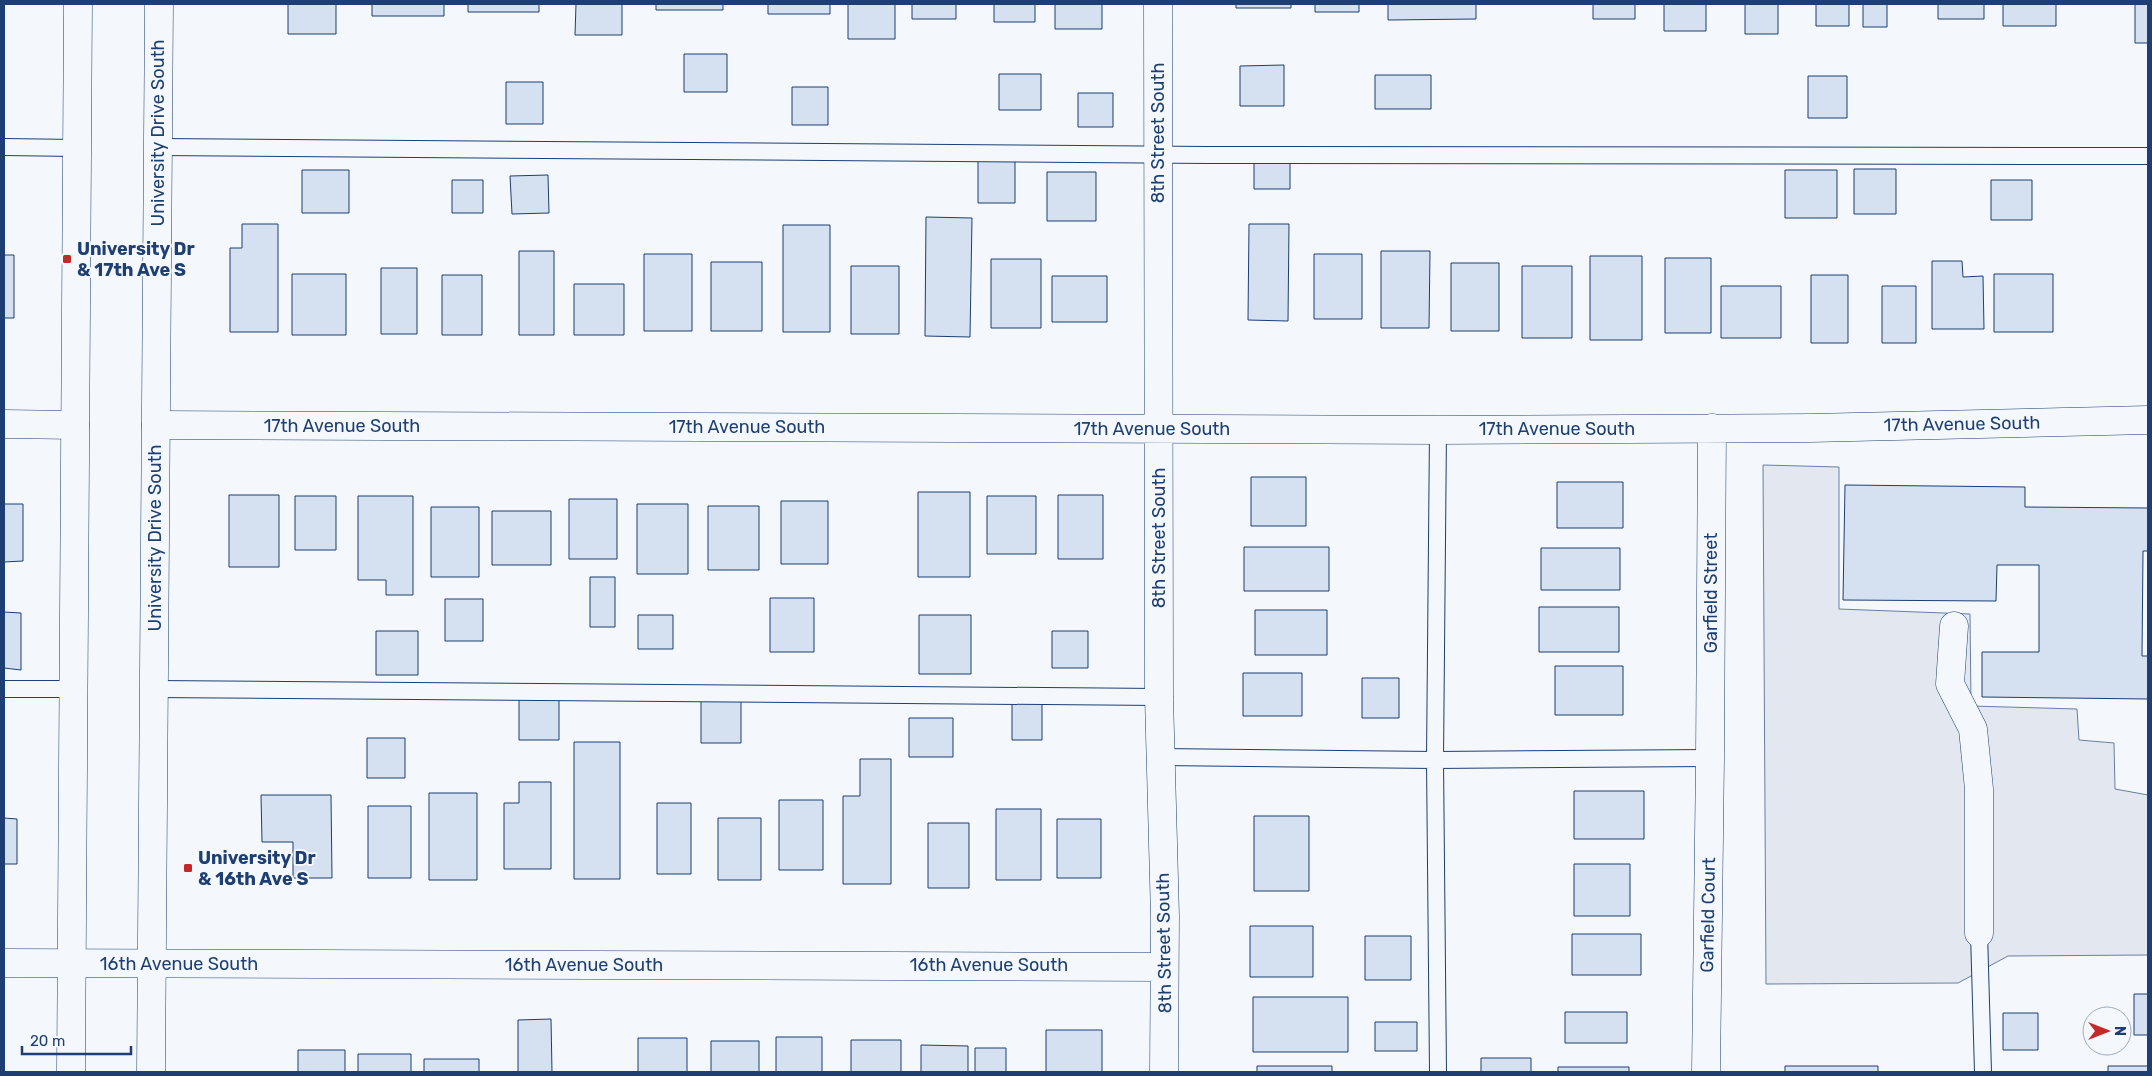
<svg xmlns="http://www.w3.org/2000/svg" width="2152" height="1076" font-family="Rubik,sans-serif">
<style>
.parking{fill:#e3e8f0;stroke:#687fa3}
.building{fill:#d5e0f0;stroke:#1d3f73}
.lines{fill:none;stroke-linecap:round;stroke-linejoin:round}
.lane-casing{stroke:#1d3f73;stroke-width:18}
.street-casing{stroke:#1d3f73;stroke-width:29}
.secondary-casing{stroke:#1d3f73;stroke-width:29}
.lane{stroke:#f4f7fb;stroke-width:16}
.street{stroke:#f4f7fb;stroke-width:28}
.secondary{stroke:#f4f7fb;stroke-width:28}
.poi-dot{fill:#c62828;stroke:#f4f7fb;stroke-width:2}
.labels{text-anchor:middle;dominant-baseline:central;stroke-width:4;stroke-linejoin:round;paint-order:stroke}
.street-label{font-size:18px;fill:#1d3f73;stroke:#f4f7fb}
.poi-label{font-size:18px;font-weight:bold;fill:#1d3f73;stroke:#f4f7fb;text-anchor:start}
</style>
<rect width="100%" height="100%" fill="#f4f7fb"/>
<path class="parking" d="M1763,465L1839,467V609L1970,614L1971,706L2077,709L2079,740L2114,743L2115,789L2148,795V955L2008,956L1958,983L1766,984Z"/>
<path class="building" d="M288,4H336V34H288Z
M372,4H444V16H372Z
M468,4H539V12H468Z
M576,4H622V35H575Z
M656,4H723V10H656Z
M768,4H830V14H768Z
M848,4H895V39H848Z
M912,4H956V19H912Z
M994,4H1035V22H994Z
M1055,4H1102V29H1055Z
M1236,4H1291V8H1236Z
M1315,4H1359V12H1315Z
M1388,4H1476V19L1388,20Z
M1593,4H1635V19H1593Z
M1664,4H1706V31H1664Z
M1745,4H1778V34H1745Z
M1816,4H1849V26H1816Z
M1863,4H1887V27H1863Z
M1938,4H1984V19H1938Z
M2003,4H2056V26H2003Z
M2135,4H2148V43H2135Z
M684,54H727V92H684Z
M1284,65V106H1240V66Z
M999,74H1041V110H999Z
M1375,75H1431V109H1375Z
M1808,76H1847V118H1808Z
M506,82H543V124H506Z
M792,87H828V125H792Z
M1078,93H1113V127H1078Z
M978,155H1015V203H978Z
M1254,160H1290V189H1254Z
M1854,169H1896V214H1854Z
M302,170H349V213H302Z
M1785,170H1837V218H1785Z
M1047,172H1096V221H1047Z
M548,175L549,213L512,214L510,176Z
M452,180H483V213H452Z
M1991,180H2032V220H1991Z
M926,217L972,218L970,337L925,336Z
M242,224H278V332H230V248H242Z
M1249,224H1289L1288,321L1248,320Z
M783,225H830V332H783Z
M519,251H554V335H519Z
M1381,251H1430L1429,328H1381Z
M644,254H692V331H644Z
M1314,254H1362V319H1314Z
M4,255H14V318H4Z
M1590,256H1642V340H1590Z
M1665,258H1711V333H1665Z
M991,259H1041V328H991Z
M1932,261H1962L1963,277L1983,276L1984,329H1932Z
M711,262H762V331H711Z
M1451,263H1499V331H1451Z
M851,266H899V334H851Z
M1522,266H1572V338H1522Z
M381,268H417V334H381Z
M292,274H346V335H292Z
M1994,274H2053V332H1994Z
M442,275H482V335H442Z
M1811,275H1848V343H1811Z
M1052,276H1107V322H1052Z
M574,284H624V335H574Z
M1721,286H1781V338H1721Z
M1882,286H1916V343H1882Z
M1251,477H1306V526H1251Z
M1557,482H1623V528H1557Z
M1845,485L2025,487V507L2148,508V551H2143L2142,656H2148V699L1982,697V652H2039V565H1997L1996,601L1843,600Z
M918,492H970V577H918Z
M229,495H279V567H229Z
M1058,495H1103V559H1058Z
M295,496H336V550H295Z
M358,496H413V595H386V580H358Z
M987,496H1036V554H987Z
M569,499H617V559H569Z
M781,501H828V564H781Z
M4,504H23V561L4,562Z
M637,504H688V574H637Z
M708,506H759V570H708Z
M431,507H479V577H431Z
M492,511H551V565H492Z
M1244,547H1329V591H1244Z
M1541,548H1620V590H1541Z
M590,577H615V627H590Z
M770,598H814V652H770Z
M445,599H483V641H445Z
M1539,607H1619V652H1539Z
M1255,610H1327V655H1255Z
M4,612L21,613V670L4,668Z
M638,615H673V649H638Z
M919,615H971V674H919Z
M376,631H418V675H376Z
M1052,631H1088V668H1052Z
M1555,666H1623V715H1555Z
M1243,673H1302V716H1243Z
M1362,678H1399V718H1362Z
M519,699H559V740H519Z
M701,700H741V743H701Z
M1012,702H1042V740H1012Z
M909,718H953V757H909Z
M367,738H405V778H367Z
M574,742H620V879H574Z
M860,759H891V884H843V796H860Z
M519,782H551V869H504V803H519Z
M1574,791H1644V839H1574Z
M429,793H477V880H429Z
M261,795H331L332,878H293V842H262Z
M779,800H823V870H779Z
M657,803H691V874H657Z
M368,806H411V878H368Z
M996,809H1041V880H996Z
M1254,816H1309V891H1254Z
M4,818L17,819V864H4Z
M718,818H761V880H718Z
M1057,819H1101V878H1057Z
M928,823H969V888H928Z
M1574,864H1630V916H1574Z
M1250,926H1313V977H1250Z
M1572,934H1641V975H1572Z
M1365,936H1411V980H1365Z
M2134,994H2148V1035H2134Z
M1253,997H1348V1052H1253Z
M1565,1012H1627V1043H1565Z
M2003,1013H2038V1050H2003Z
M551,1019L552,1072H518V1020Z
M1375,1022H1417V1051H1375Z
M1046,1030H1102V1072H1046Z
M776,1037H822V1072H776Z
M638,1038H687V1072H638Z
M851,1040H901V1072H851Z
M711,1041H759V1072H711Z
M921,1045L968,1046V1072H921Z
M975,1048H1006V1072H975Z
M298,1050H345V1072H298Z
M358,1054H411V1072H358Z
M1481,1058H1531V1072H1481Z
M424,1059H479V1072H424Z
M1257,1066H1332V1072H1257Z
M1785,1066H1878V1072H1785Z
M2108,1066H2148V1072H2108Z
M1558,1067H1629V1072H1558Z"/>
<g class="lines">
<defs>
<path id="lane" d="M4,147L77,148
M158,147L1208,155L2148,156
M4,689H73
M154,689L1159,697
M1160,757L1435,760L1710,758
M1979,933L1983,1072
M1438,1072L1435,760L1438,430"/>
<path id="street" d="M1158,4L1159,697L1165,916L1164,1072
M4,424L75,425
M156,425L1438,430L1811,428L2148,420
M1954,626L1950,684L1973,729L1979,789V933
M4,963L1164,967
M1706,1072L1710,758L1712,428"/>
<path id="secondary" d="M71,1072L78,4
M151,1072L159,4"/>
</defs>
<use href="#lane" class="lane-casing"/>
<use href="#street" class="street-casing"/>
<use href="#secondary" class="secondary-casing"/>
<use href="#lane" class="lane"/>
<use href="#street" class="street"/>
<use href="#secondary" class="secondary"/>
</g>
<g class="poi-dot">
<rect x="62" y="254" width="10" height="10" rx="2.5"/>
<rect x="183" y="863" width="10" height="10" rx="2.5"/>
</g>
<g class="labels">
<g class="street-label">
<text transform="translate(158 133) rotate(-90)">University Drive South</text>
<text transform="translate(1158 133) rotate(-90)">8th Street South</text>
<text transform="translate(1962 424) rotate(-1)">17th Avenue South</text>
<text x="342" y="426">17th Avenue South</text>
<text x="747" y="427">17th Avenue South</text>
<text x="1152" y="429">17th Avenue South</text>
<text x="1557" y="429">17th Avenue South</text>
<text transform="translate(155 538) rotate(-90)">University Drive South</text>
<text transform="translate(1159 538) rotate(-90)">8th Street South</text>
<text transform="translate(1711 593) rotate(-90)">Garfield Street</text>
<text transform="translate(1708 915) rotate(-89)">Garfield Court</text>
<text transform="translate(1164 943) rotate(-91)">8th Street South</text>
<text x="179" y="964">16th Avenue South</text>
<text x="584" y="965">16th Avenue South</text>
<text x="989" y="965">16th Avenue South</text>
</g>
<g class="poi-label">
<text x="77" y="249">University Dr<tspan x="77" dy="21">&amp; 17th Ave S</tspan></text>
<text x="198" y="858">University Dr<tspan x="198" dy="21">&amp; 16th Ave S</tspan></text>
</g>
</g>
<rect width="2152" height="1076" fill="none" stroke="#1d3f73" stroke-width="10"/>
<g transform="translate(2107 1031) rotate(90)"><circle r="24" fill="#f4f7fb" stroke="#9eadc5"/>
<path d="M0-4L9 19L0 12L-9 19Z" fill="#c62828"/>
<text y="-8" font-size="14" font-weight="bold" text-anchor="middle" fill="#1d3f73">N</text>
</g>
<path d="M22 1046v8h109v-8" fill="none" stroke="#1d3f73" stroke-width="2.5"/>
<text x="30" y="1046" font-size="15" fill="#1d3f73" stroke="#f4f7fb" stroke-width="4" paint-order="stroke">20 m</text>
</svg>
